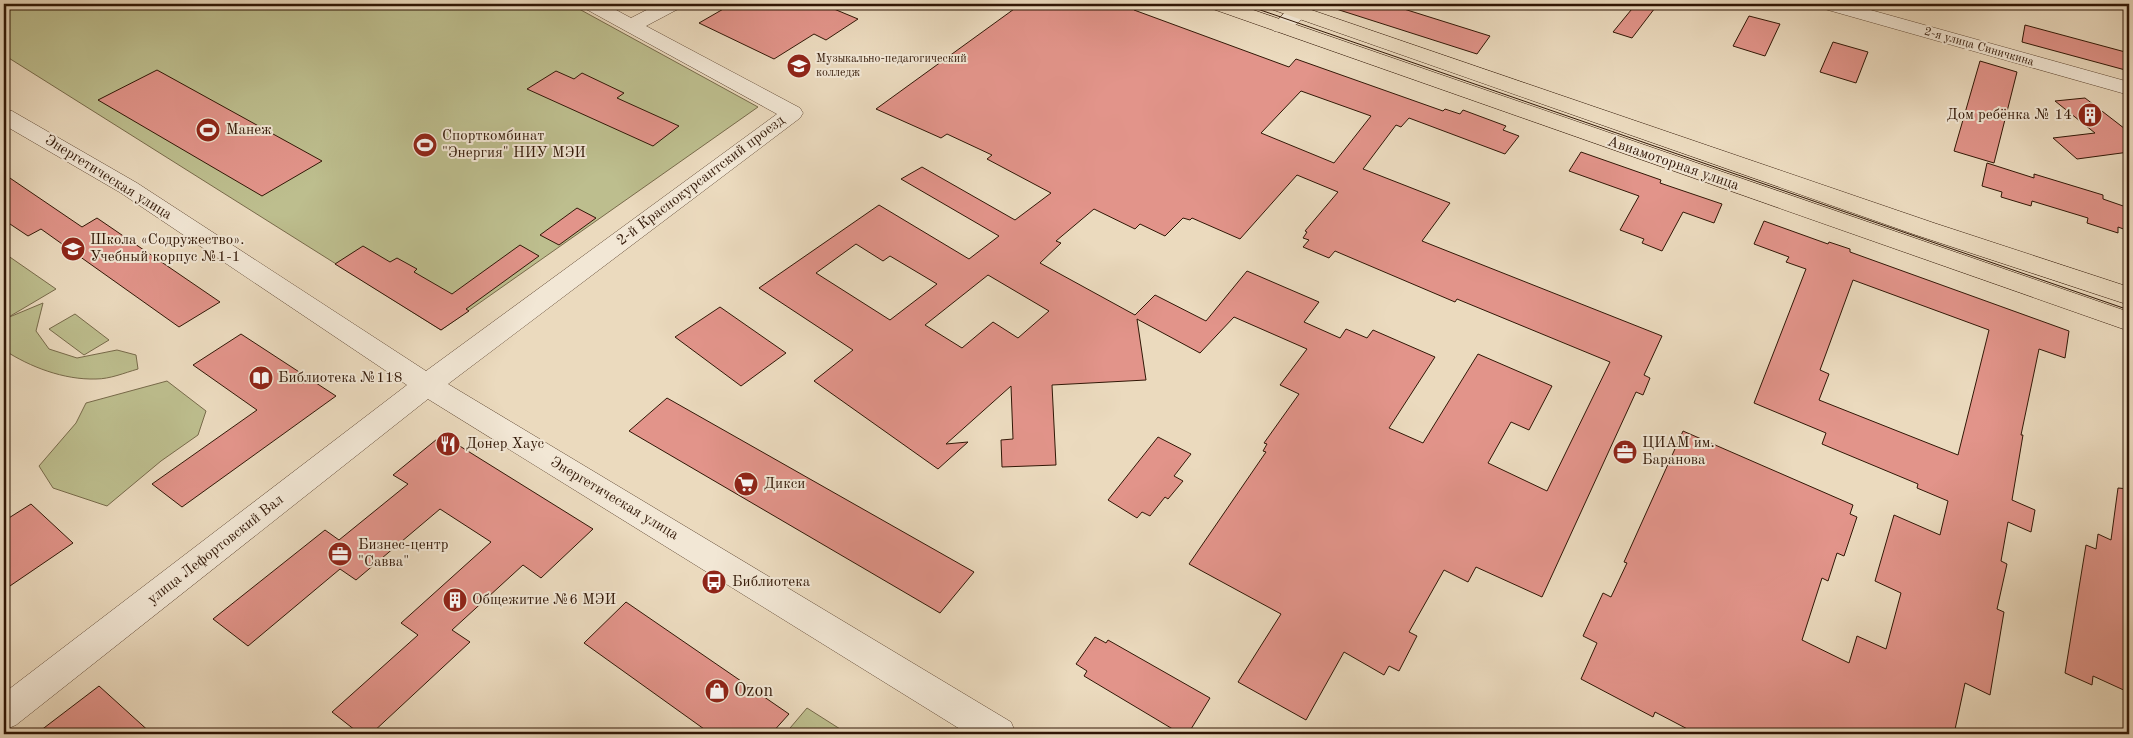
<svg xmlns="http://www.w3.org/2000/svg" width="2133" height="738" font-family="'Old Standard TT',serif">
<style>
.green{fill:#bdbe8e;stroke:#776a4a}
.building{fill:#e2948a;stroke:#311706;fill-rule:evenodd}
.lines{fill:none;stroke-linecap:round;stroke-linejoin:round}
.minor-casing{stroke:#604834;stroke-width:1}
.major-casing{stroke:#311706;stroke-width:1}
.minor{fill:#f2e7d5;fill-rule:evenodd}
.major{fill:#ebdabe;fill-rule:evenodd}
.tram{stroke:#311706;stroke-width:1}
.labels{text-anchor:middle;dominant-baseline:central;stroke-width:4;stroke-linejoin:round;paint-order:stroke}
.far-street-label{font-size:12px;fill:#311706;stroke:#f2e7d5}
.far-poi-label{font-size:12px;fill:#311706;stroke:#f2e7d5;text-anchor:start}
.poi-label{font-size:15px;fill:#311706;stroke:#f2e7d5;text-anchor:start}
.street-label{font-size:15px;fill:#311706;stroke:#f2e7d5}
.near-poi-label{font-size:18px;fill:#311706;stroke:#f2e7d5;text-anchor:start}
</style>
<rect width="100%" height="100%" fill="#ebdabe"/>
<filter id="stains"><feTurbulence type="fractalNoise" baseFrequency=".004" numOctaves="4"/><feColorMatrix values="0 0 0 0 .2 0 0 0 0 .09 0 0 0 0 .02 0 0 0 .5 -.17"/></filter>
<radialGradient id="worn" r=".72"><stop offset=".6" stop-color="#630" stop-opacity="0"/><stop offset="1" stop-color="#630" stop-opacity=".3"/></radialGradient>
<path class="green" d="M4,4H570L758,107L441,330L4,55Z
M4,253L56,289L7,318L43,303L36,331L49,349L77,358L117,350L136,355L138,369C124,373 110,379 96,379C64,380 30,367 4,350Z
M75,314L109,340L84,355L49,329Z
M167,381L206,411L198,435L161,461L107,506L53,488L39,466L76,423L86,403Z
M807,708L848,734H785Z"/>
<path class="building" d="M732,4H822L858,19L826,40L814,34L774,59L699,23Z
M1021,4H1141L1134,10L1289,67L1296,59L1443,111L1445,109L1460,114L1463,110L1506,126L1503,130L1519,136L1505,154L1409,118L1401,127L1396,125L1363,169L1450,203L1422,241L1662,336L1644,375L1650,378L1643,395L1636,392L1542,597L1476,567L1468,582L1444,570L1409,632L1417,636L1399,671L1389,666L1384,675L1344,652L1306,720L1238,682L1281,614L1189,564L1266,452L1263,451L1267,444L1264,443L1299,394L1280,385L1307,349L1234,317L1200,353L1137,319L1146,380L1052,385L1056,465L1002,467L1001,440L1013,439L1011,386L946,444L968,442L938,469L814,381L853,350L759,288L879,205L969,259L999,236L901,179L922,167L1015,220L1051,193L987,159L992,155L947,134L941,138L876,109ZM1301,91L1371,116L1334,163L1261,133ZM1297,175L1338,192L1305,231L1307,232L1303,238L1309,240L1303,247L1329,258L1335,251L1455,302L1457,299L1610,362L1547,491L1488,463L1511,422L1529,430L1552,386L1478,354L1423,443L1389,428L1435,357L1373,330L1367,338L1346,329L1340,338L1304,322L1319,302L1247,271L1206,321L1155,295L1135,315L1040,263L1061,243L1056,241L1094,209L1135,229L1140,224L1165,236L1183,218L1190,220L1192,218L1240,239ZM856,244L883,261L890,256L937,284L890,320L816,273ZM988,275L1049,311L1018,338L993,322L962,348L925,325Z
M1334,4H1388L1490,36L1477,54L1333,8Z
M1636,4H1658L1632,38L1613,32Z
M1749,16L1780,24L1765,56L1733,46Z
M2025,25L2129,53V71L2022,42Z
M1833,42L1868,52L1856,83L1820,72Z
M1980,61L2017,72L1994,163L1954,151Z
M157,70L322,161L262,196L98,100Z
M556,71L574,79L582,73L624,93L617,98L679,126L653,146L527,89Z
M2085,98L2129,132V152L2077,159L2053,138L2095,133L2055,101Z
M1581,152L1661,180L1660,183L1722,204L1714,223L1683,212L1662,251L1642,243L1644,239L1620,230L1639,196L1569,171Z
M1987,163L2034,178V174L2103,195V199L2129,208V231L2118,227V233L2087,223L2088,218L2032,201L2031,206L2001,197L2002,192L1982,186Z
M4,174L82,227L97,218L220,302L179,327L41,229L28,236L4,220Z
M577,208L596,218L559,245L540,235Z
M1764,221L1828,244L1829,242L1850,249V252L2069,331L2065,358L2039,349L2021,435H2023L2012,500L2035,510L2031,532L2008,522L2001,561L2007,564L1997,609L2004,612L1990,695L1965,683L1954,734H1697L1655,712L1653,717L1581,679L1597,643L1583,636L1603,593L1611,597L1627,563L1624,562L1683,431L1853,505L1850,514L1857,517L1844,556L1837,553L1828,581L1822,578L1802,640L1849,663L1857,636L1886,649L1901,593L1875,581L1894,515L1940,535L1948,501L1917,488L1918,484L1822,444L1826,433L1754,403L1806,269L1786,262L1789,257L1754,244ZM1853,280L1989,330L1958,455L1819,400L1829,374L1820,370Z
M520,245L539,256L466,309L469,311L441,330L335,264L363,246L390,262L397,258L417,269L414,272L452,294Z
M720,307L786,353L741,386L675,337Z
M241,334L336,396L182,507L152,484L257,410L193,365Z
M667,398L974,572L940,613L629,431Z
M442,435L593,529L541,578L523,565L452,630L470,642L371,734H360L332,712L418,635L401,623L491,542L440,509L356,580L340,569L248,646L213,619L325,530L339,540L408,484L393,475Z
M1158,437L1191,454L1174,476L1183,481L1168,499L1165,497L1150,516L1142,512L1137,518L1108,500Z
M2118,488L2129,489L2128,692L2093,676L2092,685L2065,673L2086,545L2096,549L2098,534L2111,540Z
M31,504L73,543L4,590V521Z
M626,602L789,714L771,734H711L584,643Z
M1095,637L1106,643L1108,640L1210,698L1188,734H1181L1084,676L1087,671L1076,664Z
M99,686L152,734H36Z"/>
<g class="lines">
<defs>
<path id="minor" d="M581,4H605L631,18L658,4H683L680,8L646,26L800,108L803,113L800,118L448,384L1011,722L1016,734H968L428,399L16,725L4,730V693L407,385L121,193L4,125V109L12,111L137,183L426,371L777,114L584,8Z
M1293,4H1314C1305,17 1290,35 1274,31L1271,27Z
M1818,4H1849L2129,82V95L1821,8Z"/>
<path id="major" d="M1207,4H1236L2129,312V331L1210,8Z
M1265,4H1294L1934,223L2129,287V305L1916,235L1268,8Z"/>
</defs>
<use href="#minor" class="minor-casing"/>
<use href="#major" class="major-casing"/>
<use href="#minor" class="minor"/>
<use href="#major" class="major"/>
<path class="tram" d="M1243,4L2129,310"/>
</g>
<defs>
<symbol id="university-disc" viewBox="-11 -11 22 22"><circle r="9.5" fill="#8f2418" stroke="#f2e7d5"/><path d="M0-5L7-2L0 1L-7-2ZM-4 1L0 2.5L4 1V4Q0 6-4 4Z" fill="#fff"/></symbol>
<symbol id="building-disc" viewBox="-11 -11 22 22"><circle r="9.5" fill="#8f2418" stroke="#f2e7d5"/><path d="M-4-6H4V6H1V3H-1V6H-4ZM-2.5-4.3h1.7v1.8h-1.7ZM.8-4.3h1.7v1.8H.8ZM-2.5-1h1.7V.8h-1.7ZM.8-1h1.7V.8H.8Z" fill="#fff"/></symbol>
<symbol id="stadium-disc" viewBox="-11 -11 22 22"><circle r="9.5" fill="#8f2418" stroke="#f2e7d5"/><path d="M0-5a6.5 5 0 1 0 0 10a6.5 5 0 1 0 0-10ZM-3.5-1.8h7v3.6h-7Z" fill="#fff"/></symbol>
<symbol id="school-disc" viewBox="-11 -11 22 22"><circle r="9.5" fill="#8f2418" stroke="#f2e7d5"/><path d="M0-5L7-2L0 1L-7-2ZM-4 1L0 2.5L4 1V4Q0 6-4 4Z" fill="#fff"/></symbol>
<symbol id="library-disc" viewBox="-11 -11 22 22"><circle r="9.5" fill="#8f2418" stroke="#f2e7d5"/><path d="M-6-4Q-3-5.5-.7-3.5V5Q-3 3-6 4ZM6-4Q3-5.5 .7-3.5V5Q3 3 6 4Z" fill="#fff"/></symbol>
<symbol id="restaurant-disc" viewBox="-11 -11 22 22"><circle r="9.5" fill="#8f2418" stroke="#f2e7d5"/><path d="M-5-6h1v4h1v-4h1v4h1v-4h1v5L-1.5 .5V6h-2V.5L-5-1ZM5-6V6H3V1.5H1.5Q1.5-4 5-6Z" fill="#fff"/></symbol>
<symbol id="office-disc" viewBox="-11 -11 22 22"><circle r="9.5" fill="#8f2418" stroke="#f2e7d5"/><path d="M-6-3h4V-5.5h4V-3h4V5H-6ZM-1-4.5V-3h2v-1.5ZM-6 0V1H6V0Z" fill="#fff"/></symbol>
<symbol id="supermarket-disc" viewBox="-11 -11 22 22"><circle r="9.5" fill="#8f2418" stroke="#f2e7d5"/><path d="M-6-5.5h2.5l.6 2H6L4.5 2H-2.5L-4.4-4H-6ZM-1.5 3.2a1.3 1.3 0 1 0 .1 0ZM3 3.2a1.3 1.3 0 1 0 .1 0Z" fill="#fff"/></symbol>
<symbol id="bus-disc" viewBox="-11 -11 22 22"><circle r="9.5" fill="#8f2418" stroke="#f2e7d5"/><path d="M-5-6H5V4H4V6H2V4H-2V6H-4V4H-5ZM-3.5-4V0h7V-4ZM-3.5 1.2v1.5H-2V1.2ZM2 1.2v1.5H3.5V1.2Z" fill="#fff"/></symbol>
<symbol id="shop-disc" viewBox="-11 -11 22 22"><circle r="9.5" fill="#8f2418" stroke="#f2e7d5"/><path d="M-5-2.5h2.3a2.7 3.5 0 0 1 5.4 0H5L5.5 6h-11ZM-1.5-2.5h3a1.5 2.3 0 0 0-3 0Z" fill="#fff"/></symbol>
</defs>
<g fill-rule="evenodd">
<use href="#university-disc" x="785" y="52" width="28" height="28"/>
<use href="#building-disc" x="2076" y="101" width="28" height="28"/>
<use href="#stadium-disc" x="194" y="116" width="28" height="28"/>
<use href="#stadium-disc" x="411" y="131" width="28" height="28"/>
<use href="#school-disc" x="59" y="235" width="28" height="28"/>
<use href="#library-disc" x="247" y="364" width="28" height="28"/>
<use href="#restaurant-disc" x="434" y="430" width="28" height="28"/>
<use href="#office-disc" x="1611" y="438" width="28" height="28"/>
<use href="#supermarket-disc" x="732" y="470" width="28" height="28"/>
<use href="#office-disc" x="326" y="540" width="28" height="28"/>
<use href="#bus-disc" x="700" y="568" width="28" height="28"/>
<use href="#building-disc" x="441" y="586" width="28" height="28"/>
<use href="#shop-disc" x="703" y="677" width="28" height="28"/>
</g>
<g class="labels">
<g class="far-street-label">
<text transform="translate(1979 47) rotate(16)">2-я улица Синичкина</text>
</g>
<g class="far-poi-label">
<text x="816" y="59">Музыкально-педагогический<tspan x="816" dy="14">колледж</tspan></text>
</g>
<g class="poi-label">
<text x="2072" y="115" text-anchor="end">Дом ребёнка № 14</text>
<text x="226" y="130">Манеж</text>
<text x="442" y="136">Спорткомбинат<tspan x="442" dy="17">"Энергия" НИУ МЭИ</tspan></text>
<text x="90" y="240">Школа «Содружество».<tspan x="90" dy="17">Учебный корпус №1-1</tspan></text>
<text x="278" y="378">Библиотека №118</text>
<text x="1642" y="443">ЦИАМ им.<tspan x="1642" dy="17">Баранова</tspan></text>
<text x="466" y="444">Донер Хаус</text>
<text x="764" y="484">Дикси</text>
<text x="358" y="545">Бизнес-центр<tspan x="358" dy="17">"Савва"</tspan></text>
<text x="732" y="582">Библиотека</text>
<text x="472" y="600">Общежитие №6 МЭИ</text>
</g>
<g class="street-label">
<text transform="translate(1673 164) rotate(19)">Авиамоторная улица</text>
<text transform="translate(108 178) rotate(32)">Энергетическая улица</text>
<text transform="translate(701 181) rotate(-37)">2-й Краснокурсантский проезд</text>
<text transform="translate(614 499) rotate(31)">Энергетическая улица</text>
<text transform="translate(216 550) rotate(-38)">улица Лефортовский Вал</text>
</g>
<g class="near-poi-label">
<text x="734" y="691">Ozon</text>
</g>
</g>
<rect width="2133" height="738" fill="none" stroke="#ebdabe" stroke-width="20"/>
<rect x="5" y="5" width="2123" height="728" fill="none" stroke="#311706" stroke-width="2.5"/>
<rect x="10" y="10" width="2113" height="718" fill="none" stroke="#311706"/>
<rect width="100%" height="100%" filter="url(#stains)"/>
<rect width="100%" height="100%" fill="url(#worn)"/>
</svg>
